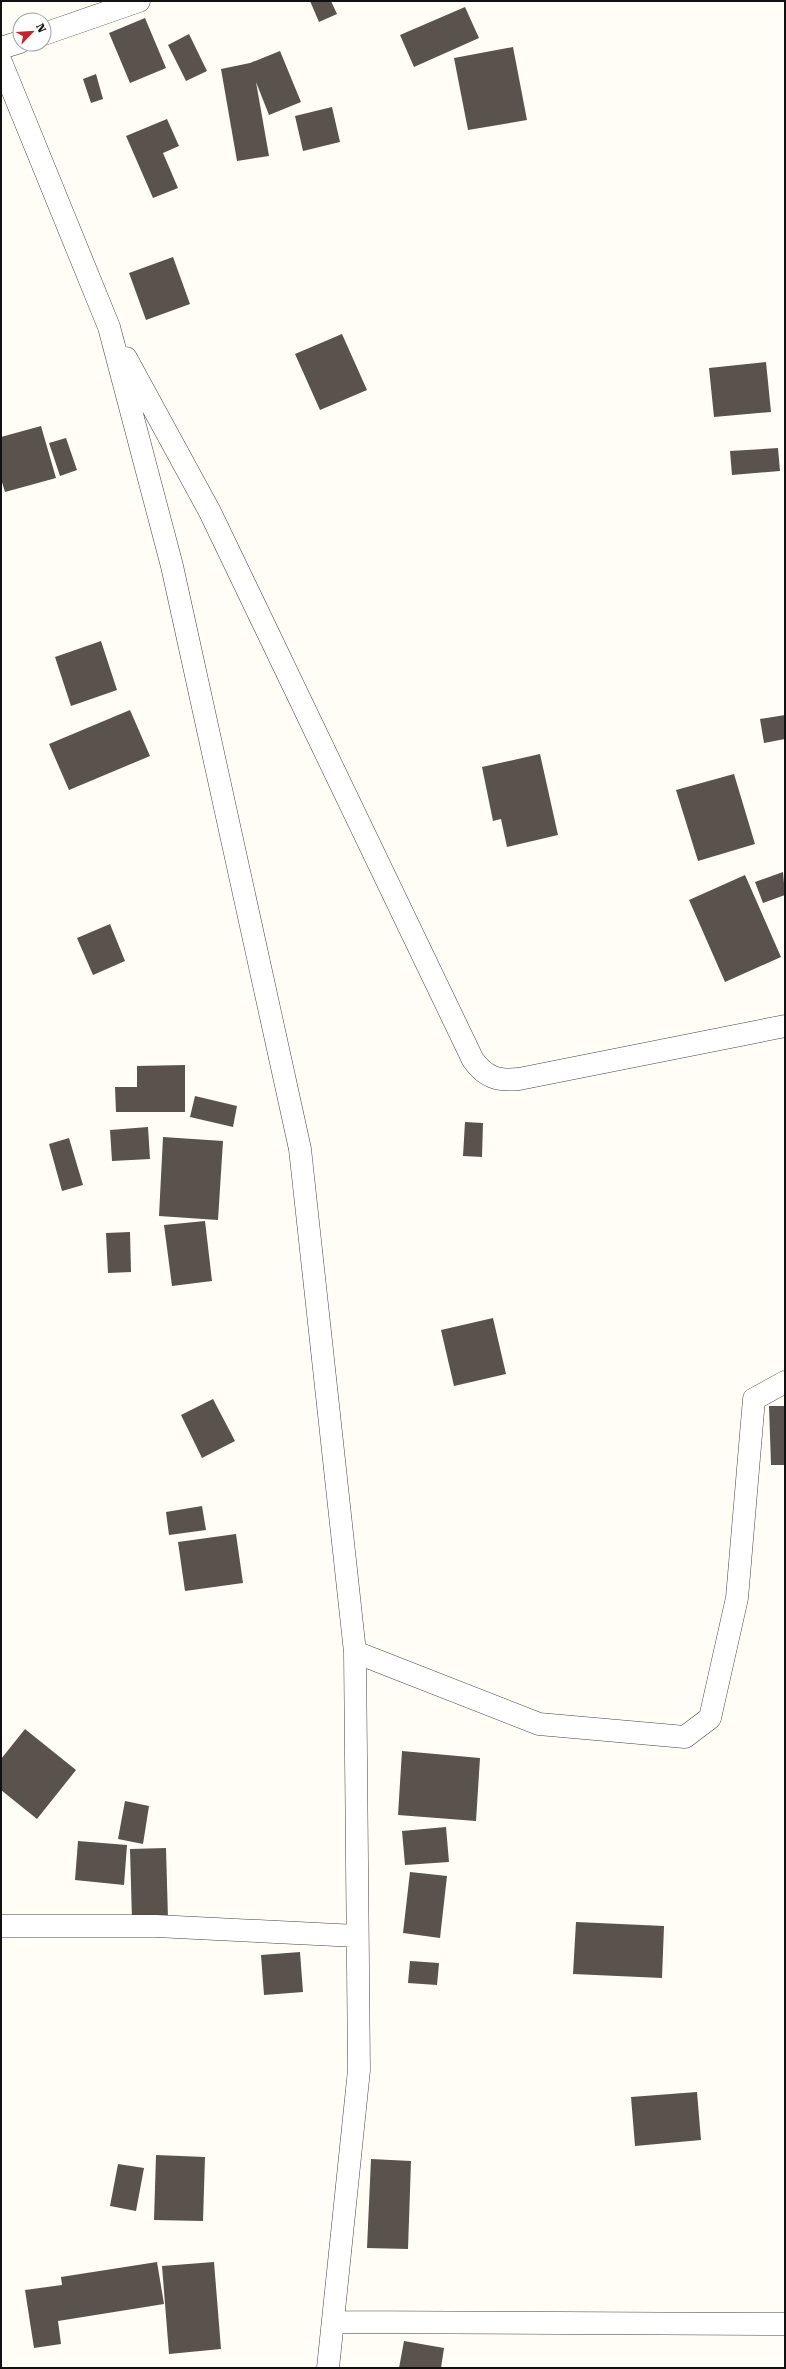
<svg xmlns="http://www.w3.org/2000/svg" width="786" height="2369" font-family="'Roboto Serif',serif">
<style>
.building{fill:#5a524d}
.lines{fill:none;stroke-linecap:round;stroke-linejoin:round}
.minor-casing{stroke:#444;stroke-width:23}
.minor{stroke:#fff;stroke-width:22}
</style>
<rect width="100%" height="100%" fill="#fffdf5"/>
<path class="building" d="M310,1H331L337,14L319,22Z
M465,7L479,38L414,67L400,35Z
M145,18L166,68L130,83L109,33Z
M189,34L207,71L186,81L168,45Z
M513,47L527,120L468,130L454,58Z
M280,51L301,102L269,115L256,82L269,156L237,161L221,69L250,63Z
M96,74L103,99L91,103L83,79Z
M332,107L340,142L303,151L295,116Z
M167,119L179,146L163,153L178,188L153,198L126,136Z
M173,257L190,304L146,320L129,273Z
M342,334L367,390L320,410L295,354Z
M766,362L771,412L714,417L709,368Z
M41,426L56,478L5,492L1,479V437Z
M66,438L77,470L60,476L49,443Z
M778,448L780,471L732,475L730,451Z
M101,641L117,690L71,706L55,657Z
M130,710L150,756L69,790L49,744Z
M785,715V739L764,743L760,719Z
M540,754L558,835L507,847L501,819L493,821L482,767Z
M734,774L755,844L698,861L676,790Z
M783,872L785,895L763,903L755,882Z
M745,875L781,957L725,982L689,900Z
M110,924L125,961L93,975L77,938Z
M185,1065V1112H116L115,1087H137V1066Z
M195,1096L237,1106L233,1127L190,1117Z
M465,1122L483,1123L482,1157L463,1156Z
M148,1127L150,1159L112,1161L110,1130Z
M163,1137L223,1141L218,1220L159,1216Z
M69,1138L83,1185L62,1191L49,1144Z
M205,1221L212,1281L172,1286L164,1225Z
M130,1232L131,1272L108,1273L106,1233Z
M493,1318L506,1374L454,1386L441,1330Z
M213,1399L235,1441L202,1458L181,1415Z
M769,1406H785V1465H771Z
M202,1506L206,1530L169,1535L166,1512Z
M236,1534L243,1583L185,1591L178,1542Z
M25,1729L76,1770L37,1819L1,1790V1759Z
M402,1751L480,1758L476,1821L398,1815Z
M125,1801L149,1806L143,1844L118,1839Z
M446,1827L449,1862L405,1865L402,1831Z
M78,1841L127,1845L124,1885L75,1880Z
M166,1848L168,1919L132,1920L130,1849Z
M410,1872L447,1876L440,1938L403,1933Z
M576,1922L664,1926L662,1978L573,1974Z
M300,1952L303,1992L264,1995L261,1955Z
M410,1961L439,1963L437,1985L408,1983Z
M697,2092L701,2140L635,2146L631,2097Z
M156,2155L205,2157L203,2221L154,2220Z
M371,2159L411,2161L408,2249L367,2248Z
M118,2164L144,2168L136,2211L110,2206Z
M157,2262L164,2304L58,2321L61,2344L34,2348L25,2290L62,2285L61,2277Z
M214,2262L221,2349L169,2354L162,2266Z
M404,2341L444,2348L441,2368H399Z"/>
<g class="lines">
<defs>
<path id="minor" d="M44,34L139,1
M1,48L20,42
M1,62L109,327L172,566L300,1149L355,1652L359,2070L328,2368
M126,358L210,512L473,1060C486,1078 498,1081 519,1079L785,1026
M355,1652L539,1724L685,1737L710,1718L737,1598L754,1399L785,1382
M1,1926H156L357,1936
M334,2322L785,2324"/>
</defs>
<use href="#minor" class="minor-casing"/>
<use href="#minor" class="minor"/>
</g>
<rect width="786" height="2369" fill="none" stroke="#111111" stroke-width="4"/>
<g transform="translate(32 32) rotate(65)"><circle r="19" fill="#ffffff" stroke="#a0a0a0"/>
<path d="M0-3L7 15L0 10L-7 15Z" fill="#c4262e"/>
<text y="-6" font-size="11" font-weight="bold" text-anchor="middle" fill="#111111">N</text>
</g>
</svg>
